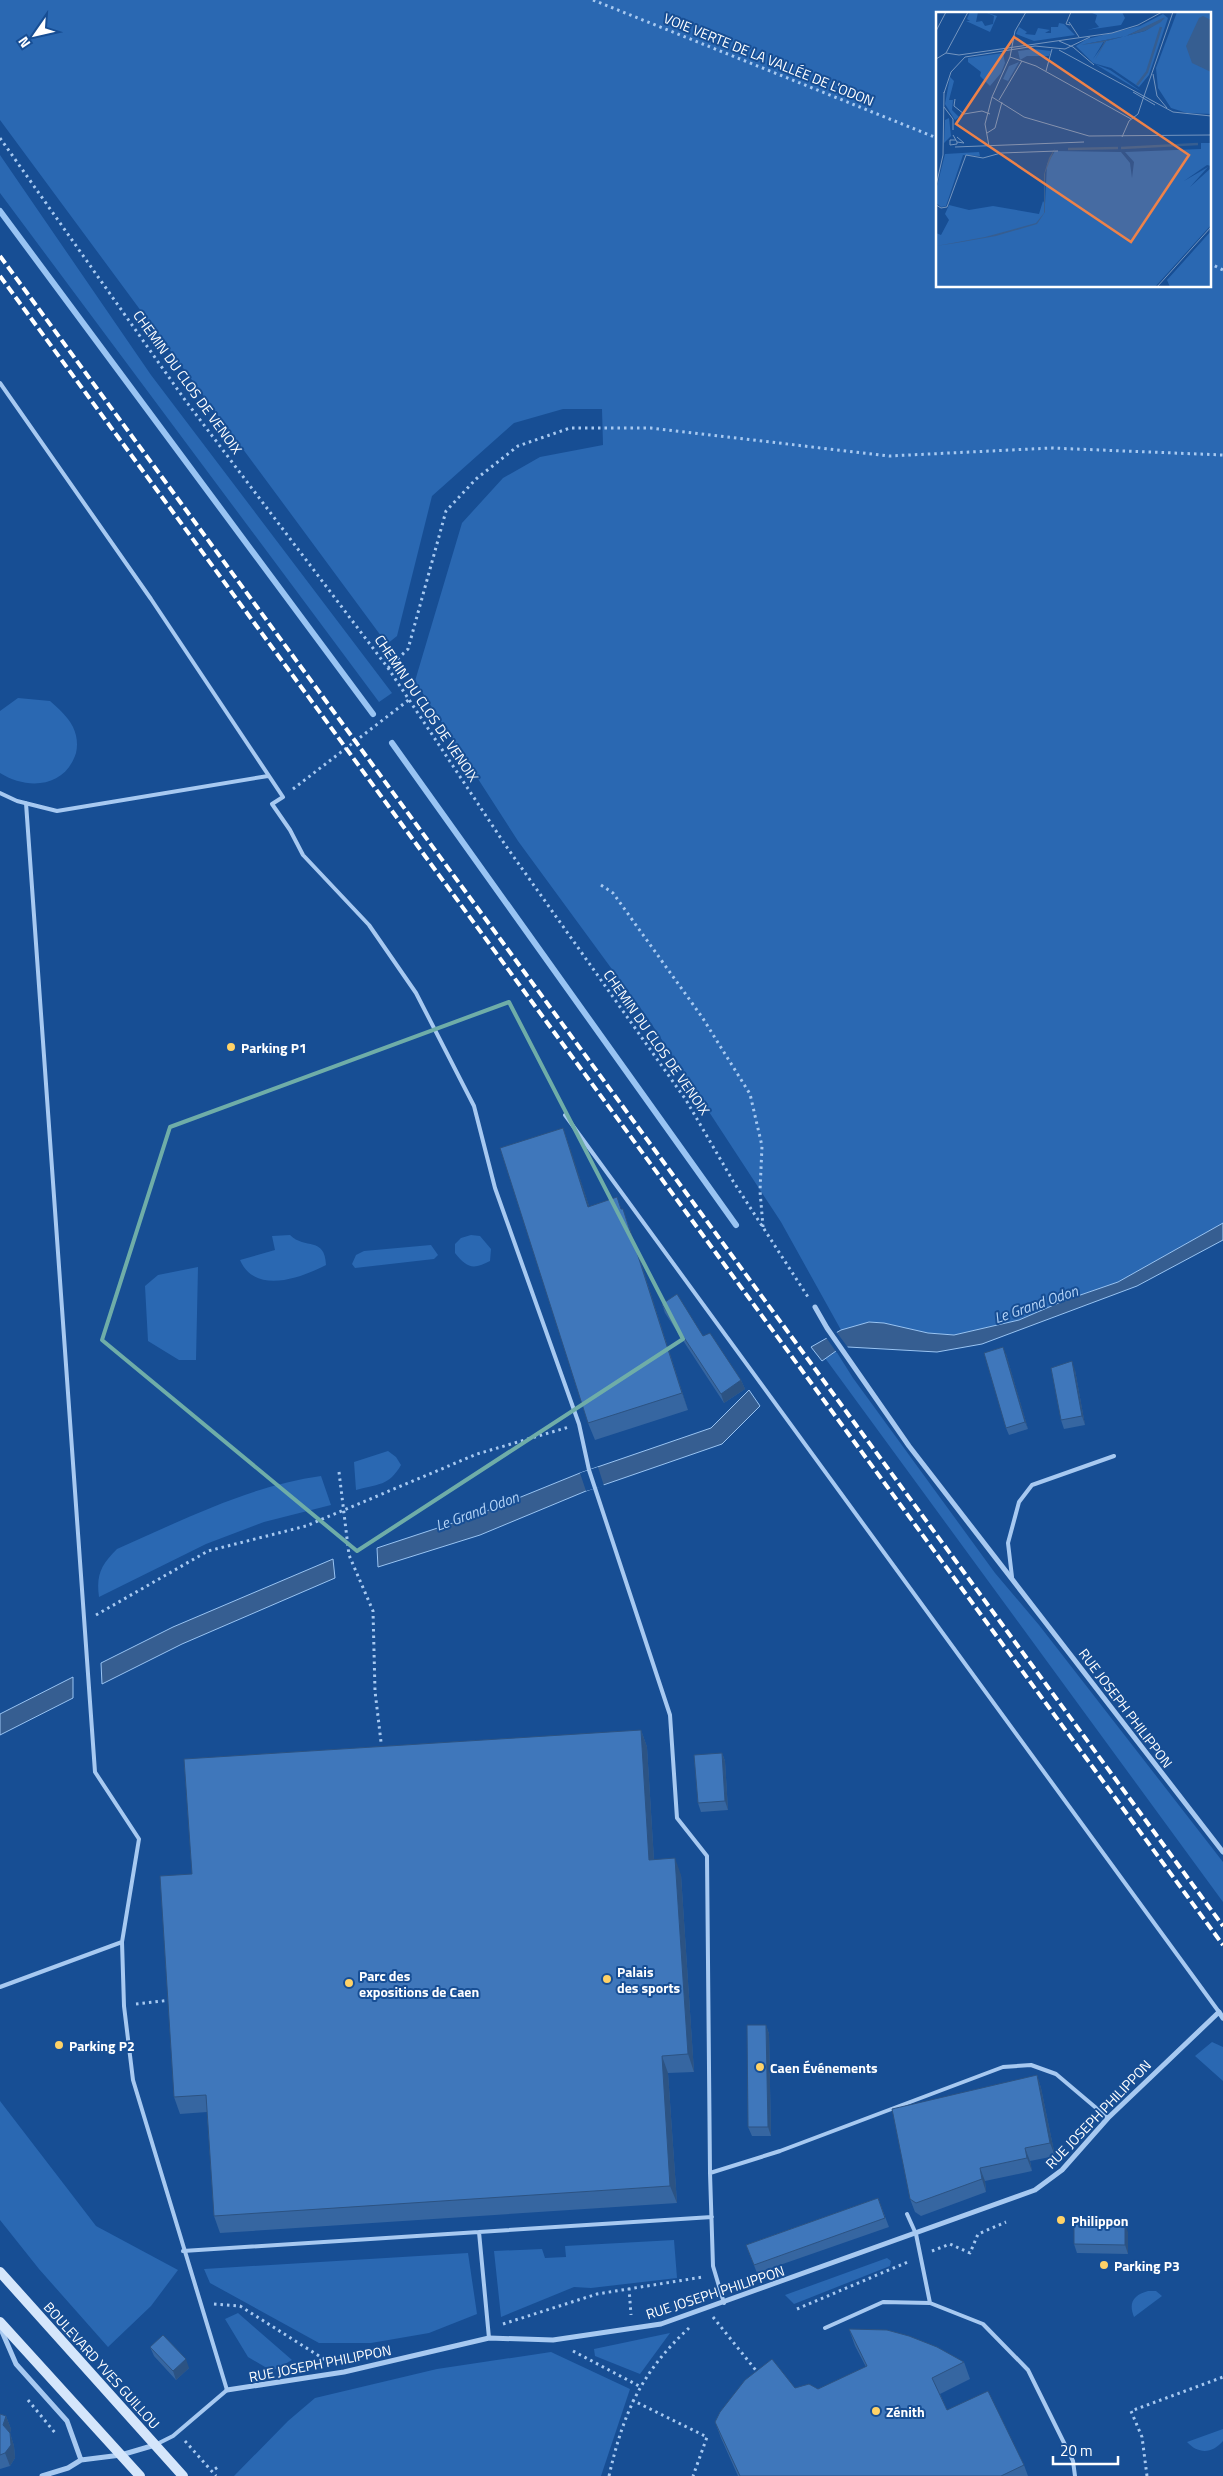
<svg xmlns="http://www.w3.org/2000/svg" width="1223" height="2476" font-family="'Titillium Web',sans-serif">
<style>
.green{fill:#2a68b2;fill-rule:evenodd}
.water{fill:#365e91;stroke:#99c4f3}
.pier{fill:#174e94}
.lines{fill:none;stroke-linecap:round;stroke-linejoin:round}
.stream{stroke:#99c4f3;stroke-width:6}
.path{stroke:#a7c9f1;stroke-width:3;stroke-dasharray:2.5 4;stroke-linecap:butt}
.lane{stroke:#a7c9f1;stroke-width:4}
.street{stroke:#a7c9f1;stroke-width:5}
.secondary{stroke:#d5e6fb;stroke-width:10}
.rail{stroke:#fff;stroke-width:4;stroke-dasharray:9 4;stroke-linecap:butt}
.wall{fill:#3666a1}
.shaded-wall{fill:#2c5383}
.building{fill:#3f77bb;stroke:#2c5383}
.marked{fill:none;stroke:#6fada8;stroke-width:4;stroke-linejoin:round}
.poi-dot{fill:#ffd267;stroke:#174e94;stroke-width:2}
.labels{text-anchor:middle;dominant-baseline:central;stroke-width:4;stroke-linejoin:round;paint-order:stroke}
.street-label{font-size:14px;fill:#fff;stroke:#174e94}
.poi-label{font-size:14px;font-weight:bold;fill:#fff;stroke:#174e94;text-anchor:start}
.water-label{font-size:15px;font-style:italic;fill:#b3d3f7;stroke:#174e94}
.inset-river{fill:none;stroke:#365e91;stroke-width:2.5}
.inset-road{fill:none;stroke:#7495bf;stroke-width:1}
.view{fill:#ee8249;fill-opacity:0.15;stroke:#ee8249;stroke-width:2.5}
.inset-edge{fill:none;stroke:#fff;stroke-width:2.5}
</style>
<rect width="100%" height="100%" fill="#174e94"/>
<path class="green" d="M0,0H1223V1223L1118,1282L1063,1301L1019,1320L954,1335L928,1333L884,1323L869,1322L841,1330L781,1222L647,1017L518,841L415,681L462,523L503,478L540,457L603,445L602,409H563L514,423L432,496L397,636L387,644L0,120ZM937,14H1209V286H937Z
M0,155L151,375L392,693L379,702L0,193Z
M18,698L50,701C59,709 68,717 73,727C77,735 78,745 76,753C65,788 27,790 0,773V711Z
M290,1235C305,1250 325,1236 326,1265C301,1278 255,1295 240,1260L275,1250L272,1236Z
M471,1235L480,1236L491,1249L490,1261C473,1270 467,1268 455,1253V1244L461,1238Z
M431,1245L438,1255L434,1259L355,1268L352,1264L356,1255L364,1251Z
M198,1267L196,1360H179L148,1341L145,1286L158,1275Z
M836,1351L853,1378L995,1573L1039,1625L1223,1862V1902L825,1358Z
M388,1451L396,1457L401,1465C389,1486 378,1484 356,1490L354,1462Z
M321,1476L331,1505L264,1522L206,1544L99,1597C96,1575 101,1565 117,1549C183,1520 249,1486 321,1476Z
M1212,2042L1223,2047V2081L1195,2056Z
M0,2101L96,2226L178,2270L151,2306L108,2347L39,2269L0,2220Z
M674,2240L677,2278L591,2288L574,2287L501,2317L494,2251L542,2249L545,2258L566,2257L565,2246Z
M468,2253L477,2314L429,2333L371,2343H319L210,2283L204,2269Z
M887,2258L891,2261L890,2266L794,2304L785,2295Z
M1148,2291H1156L1162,2296L1134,2317C1128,2302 1134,2295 1148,2291Z
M238,2313L292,2360L272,2371L248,2357L225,2319Z
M670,2333L640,2374L595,2356L594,2349Z
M551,2352L630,2389L601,2476H234L288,2421L315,2398L437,2369Z
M1223,2429V2441C1212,2454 1198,2454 1187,2442Z"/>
<path class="water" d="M1223,1223V1240L1137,1286L982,1344L937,1352L848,1347L836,1351L822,1361L811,1347L841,1330L869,1322L884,1323L928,1333L954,1335L1019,1320L1063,1301L1118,1282Z
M749,1390L760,1406L722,1444L586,1491L480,1535L378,1567L377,1548L474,1516L580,1473L711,1428Z
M333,1559L335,1578L182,1644L102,1684L101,1663L173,1627Z
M73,1677V1698L0,1735V1714Z"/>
<path class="pier" d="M835,1330L849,1349H853L837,1353L825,1336Z
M598,1467L604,1486L586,1491L580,1473Z"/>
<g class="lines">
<path class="stream" d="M0,211L373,714
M392,743L736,1225"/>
<path class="path" d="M593,0L937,138
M0,138L185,400L388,668L506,846L686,1100L733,1181L808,1297
M1209,263L1223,270
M388,668L408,649L446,511L476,479L518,446L570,428H651L889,456L1051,448L1223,455
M293,789L410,699
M601,885L613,893L702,1017L750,1094L762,1146L760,1191L763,1227
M339,1472L349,1555L373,1611L375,1691L381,1742
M96,1615L208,1551L306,1526L477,1454L569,1427
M136,2004L172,2000
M932,2251L950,2244L970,2253L978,2234L1006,2222
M629,2288L631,2315
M214,2304L240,2306L327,2361
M797,2309L910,2261
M713,2317L758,2373
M503,2324L597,2294L703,2277
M573,2351L641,2387
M28,2400L56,2434
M632,2400L707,2437L693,2476
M185,2441L216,2476
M215,2469L218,2467
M609,2476C623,2414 641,2372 689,2328
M1147,2476L1142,2437L1131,2411L1223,2377"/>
<path class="lane" d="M0,383L151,599L283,797L272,804L290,830L303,855L369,925L416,993L474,1106L495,1188L579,1424L589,1470L670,1715L677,1818L707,1856L710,2173L713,2266L724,2303
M0,793L17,801L57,811L268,776
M26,803L95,1772L139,1839L122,1942L124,2006L133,2080L227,2390L173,2436L157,2444
M565,1115L1219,2012
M1012,1577L1008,1543L1019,1502L1032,1485L1114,1456
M0,1987L122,1942
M710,2173L780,2151L1003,2067L1031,2065L1056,2074L1108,2118
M907,2214L916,2234L930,2303L983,2324L1028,2370L1073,2461L1075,2476
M479,2232L489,2338
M183,2251L712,2217
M825,2328L883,2302L930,2303"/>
<path class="street" d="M815,1307L827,1328L909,1446L1223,1852
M0,2327L16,2364L67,2421L81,2460
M227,2390L344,2372L489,2338L553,2340L661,2324L1035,2190L1062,2170L1108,2118L1219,2012L1223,2018
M42,2476L68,2468L81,2460L121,2455L155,2445"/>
<path class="secondary" d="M0,2272L183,2476
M0,2322L140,2476"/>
<path class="rail" d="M0,256L1223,1926
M0,276L1223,1945"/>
</g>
<path class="wall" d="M563,1128L589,1206L621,1209L629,1226L688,1410L595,1440L588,1423Z
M662,1304L741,1380L745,1389L724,1403L665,1313Z
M1006,1354L1028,1429L1009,1435L1006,1428Z
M1075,1370L1085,1425L1064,1429L1061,1420Z
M641,1730L647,1747L654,1860L681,1875L694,2072L668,2073L677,2203L220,2233L214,2216L207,2112L180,2114L174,2097L192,1874Z
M722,1753L725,1761L728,1810L701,1812L698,1803Z
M766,2025L769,2034L771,2136H752L748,2127Z
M1037,2075L1041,2088L1055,2156L1030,2161L1032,2171L985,2181L986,2192L921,2216L915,2212L910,2199Z
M878,2198L889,2227L757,2273L746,2245Z
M1128,2232V2254L1077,2253L1074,2244Z
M849,2329L964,2362L970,2379L940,2394L947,2410L1024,2465L1028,2476H738L721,2438L715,2422L818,2389L866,2367L855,2346Z
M150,2347L189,2368L176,2380L154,2356Z
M0,2414L6,2416L11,2429L10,2433L14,2446L15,2458L10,2466L0,2469Z"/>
<path class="shaded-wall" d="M563,1128L569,1145L595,1224L588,1207Z
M623,1209L629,1226L688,1410L682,1393Z
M1003,1347L1006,1354L1028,1429L1025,1422Z
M1072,1361L1075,1370L1085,1425L1082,1416Z
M741,1380L745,1389L724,1403L721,1394Z
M641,1730L647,1747L655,1877L649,1860Z
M722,1753L725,1761L728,1810L725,1801Z
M675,1858L681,1875L694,2072L688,2054Z
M766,2025L769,2034L771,2136L768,2127Z
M662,2056L668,2073L677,2203L670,2186Z
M1037,2075L1041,2088L1055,2156L1050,2143Z
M1025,2148L1030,2161L1032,2171L1027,2158Z
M980,2168L985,2181L986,2192L982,2179Z
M1125,2224L1128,2232V2254L1125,2245Z
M186,2359L189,2368L176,2380L173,2371Z
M6,2416L11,2429L10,2433L14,2446L15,2458L10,2466L5,2453L3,2425Z"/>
<path class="building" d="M563,1128L588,1207L617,1197L621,1209H623L682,1393L588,1423L500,1148Z
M677,1294L703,1336L710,1333L741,1380L721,1394L662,1304Z
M1003,1347L1025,1422L1006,1428L984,1353Z
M1072,1361L1082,1416L1061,1420L1051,1368Z
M641,1730L649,1860L675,1858L688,2054L662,2056L670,2186L214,2216L206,2095L174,2097L160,1876L192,1874L184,1759Z
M722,1753L725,1801L698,1803L694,1755Z
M747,2025H766L768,2127H748Z
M1037,2075L1050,2143L1025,2148L1027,2158L980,2168L982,2179L916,2203L910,2199L892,2109Z
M878,2198L885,2218L754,2265L746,2245Z
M1074,2223L1125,2224V2245L1074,2244Z
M849,2329L887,2330L909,2336L937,2347L964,2362L932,2378L947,2410L988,2391L1024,2465L1001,2476H740L715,2422L720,2412L745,2380L772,2359L795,2388L809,2384L818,2389L867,2366Z
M163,2335L186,2359L173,2371L150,2347Z
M0,2414L6,2416L3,2425L10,2433L11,2445L5,2453L0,2455Z"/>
<path class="marked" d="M509,1002L683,1339L357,1551L102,1340L170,1127Z"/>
<g class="poi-dot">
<circle cx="231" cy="1047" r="5"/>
<circle cx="607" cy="1979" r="5"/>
<circle cx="349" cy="1983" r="5"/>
<circle cx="59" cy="2045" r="5"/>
<circle cx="760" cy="2067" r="5"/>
<circle cx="1061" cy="2220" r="5"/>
<circle cx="1104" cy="2265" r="5"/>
<circle cx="876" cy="2411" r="5"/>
</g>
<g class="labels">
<g class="street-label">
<text transform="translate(769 59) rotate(22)">VOIE VERTE DE LA VALLÉE DE L'ODON</text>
<text transform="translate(188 382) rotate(54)">CHEMIN DU CLOS DE VENOIX</text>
<text transform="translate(427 708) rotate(56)">CHEMIN DU CLOS DE VENOIX</text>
<text transform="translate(657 1042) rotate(55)">CHEMIN DU CLOS DE VENOIX</text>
<text transform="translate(1126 1708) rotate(53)">RUE JOSEPH PHILIPPON</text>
<text transform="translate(1098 2114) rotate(-46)">RUE JOSEPH PHILIPPON</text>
<text transform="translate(715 2292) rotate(-18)">RUE JOSEPH PHILIPPON</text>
<text transform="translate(320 2363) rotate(-11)">RUE JOSEPH PHILIPPON</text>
<text transform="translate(102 2365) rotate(48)">BOULEVARD YVES GUILLOU</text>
</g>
<g class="poi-label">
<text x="241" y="1047">Parking P1</text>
<text x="617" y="1971">Palais<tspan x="617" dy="16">des sports</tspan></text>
<text x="359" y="1975">Parc des<tspan x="359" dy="16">expositions de Caen</tspan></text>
<text x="69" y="2045">Parking P2</text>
<text x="770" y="2067">Caen Événements</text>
<text x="1071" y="2220">Philippon</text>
<text x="1114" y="2265">Parking P3</text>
<text x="886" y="2411">Zénith</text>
</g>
<g class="water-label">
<text transform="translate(1036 1304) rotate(-19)">Le Grand Odon</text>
<text transform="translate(477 1511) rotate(-20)">Le Grand Odon</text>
</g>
</g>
<g transform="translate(936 12)">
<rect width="275" height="275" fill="#174e94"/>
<path d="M34,0H42L40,10L46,9L49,14L57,12L58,4L49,0L61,4L54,20L30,9H34L31,7ZM186,0L189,6L185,13L151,18L163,15L159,10L161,3L156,1ZM241,0H275V102L251,101L235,96L222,76L220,56ZM227,2L232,6L213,63L203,75L175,56L157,51L140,34L151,27L204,14ZM229,6L209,19L170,29L157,47L168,29L144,33L190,24ZM123,11L128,12L139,23L98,29L80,22L83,15L91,20L89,22L99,23L102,16L114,18L109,21H115V15H122ZM98,37L115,39L113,44H91L84,48L82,39ZM67,41L69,51L65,61L54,74L44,64L45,60L32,50V46ZM83,50L72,69L67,67L73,54ZM159,52L174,58L206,80L197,75ZM14,65L18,69L13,88H17L16,98L23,105L19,108L9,92ZM13,106L15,124L8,131L9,108ZM265,131H275V154L271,153L248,169L272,155L254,175L275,156V213L219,275H0V221L5,223L13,208L9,202L13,193L33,198L57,194L103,202L107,189L109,192L111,152L119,139L185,140L194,151L196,166L198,150L189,140L265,137ZM43,140L44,144L27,143L10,194L5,195L0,191V178L9,142ZM275,219V275H234L231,268Z" fill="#2a68b2" fill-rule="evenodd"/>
<path d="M267,4L275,8V60L256,51L250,34L263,6ZM229,5L225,10L209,19L170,29L159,48L168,30L145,33L190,24ZM119,136L109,161V200L101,212L60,224L20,231L0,234L49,225L100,211L108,201V162L113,146Z" fill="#365e91"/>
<path class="inset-river" d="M201,73L211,60L225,15M185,136L262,132M132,137L182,136"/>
<path class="inset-road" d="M133,10L143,25M134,13L130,12L135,0M0,19L10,0M123,29L137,35L158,53M123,38L237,100L275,104M10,41L32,0M74,45L100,54L195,107M0,47L10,41L23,43L176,21L202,13L226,0M110,59L116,37M217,62L221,84L231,96M197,80L219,93M8,81L15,60L29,45L99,34L129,37L154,25M56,85L88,105L153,124L275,123M19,87L18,94L28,102L46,99L54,102M207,87L237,0M63,88L86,49M8,95L17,107V118M51,121L59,116L66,90M17,123L21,130V132L14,133V128H20M186,125L193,109L202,102L207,87M21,130L28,131L21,125M53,134L49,112L56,85L74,45L79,19L90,0M19,135L148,130M0,174L7,143L8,80M0,193L5,196L11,195L30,143L47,146L65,141L122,139M221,275L275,215"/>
<path class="view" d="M78,25L253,143L195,230L20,112Z"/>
<rect width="275" height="275" class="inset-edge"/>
</g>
<g transform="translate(35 35) rotate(236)" stroke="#174e94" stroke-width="4" paint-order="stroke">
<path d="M0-4L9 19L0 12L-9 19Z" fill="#ffffff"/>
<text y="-8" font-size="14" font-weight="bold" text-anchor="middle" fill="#ffffff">N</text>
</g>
<path d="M1053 2456v8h65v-8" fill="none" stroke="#ffffff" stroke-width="2.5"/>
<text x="1060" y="2456" font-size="15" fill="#ffffff" stroke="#174e94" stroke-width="4" paint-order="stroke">20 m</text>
</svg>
